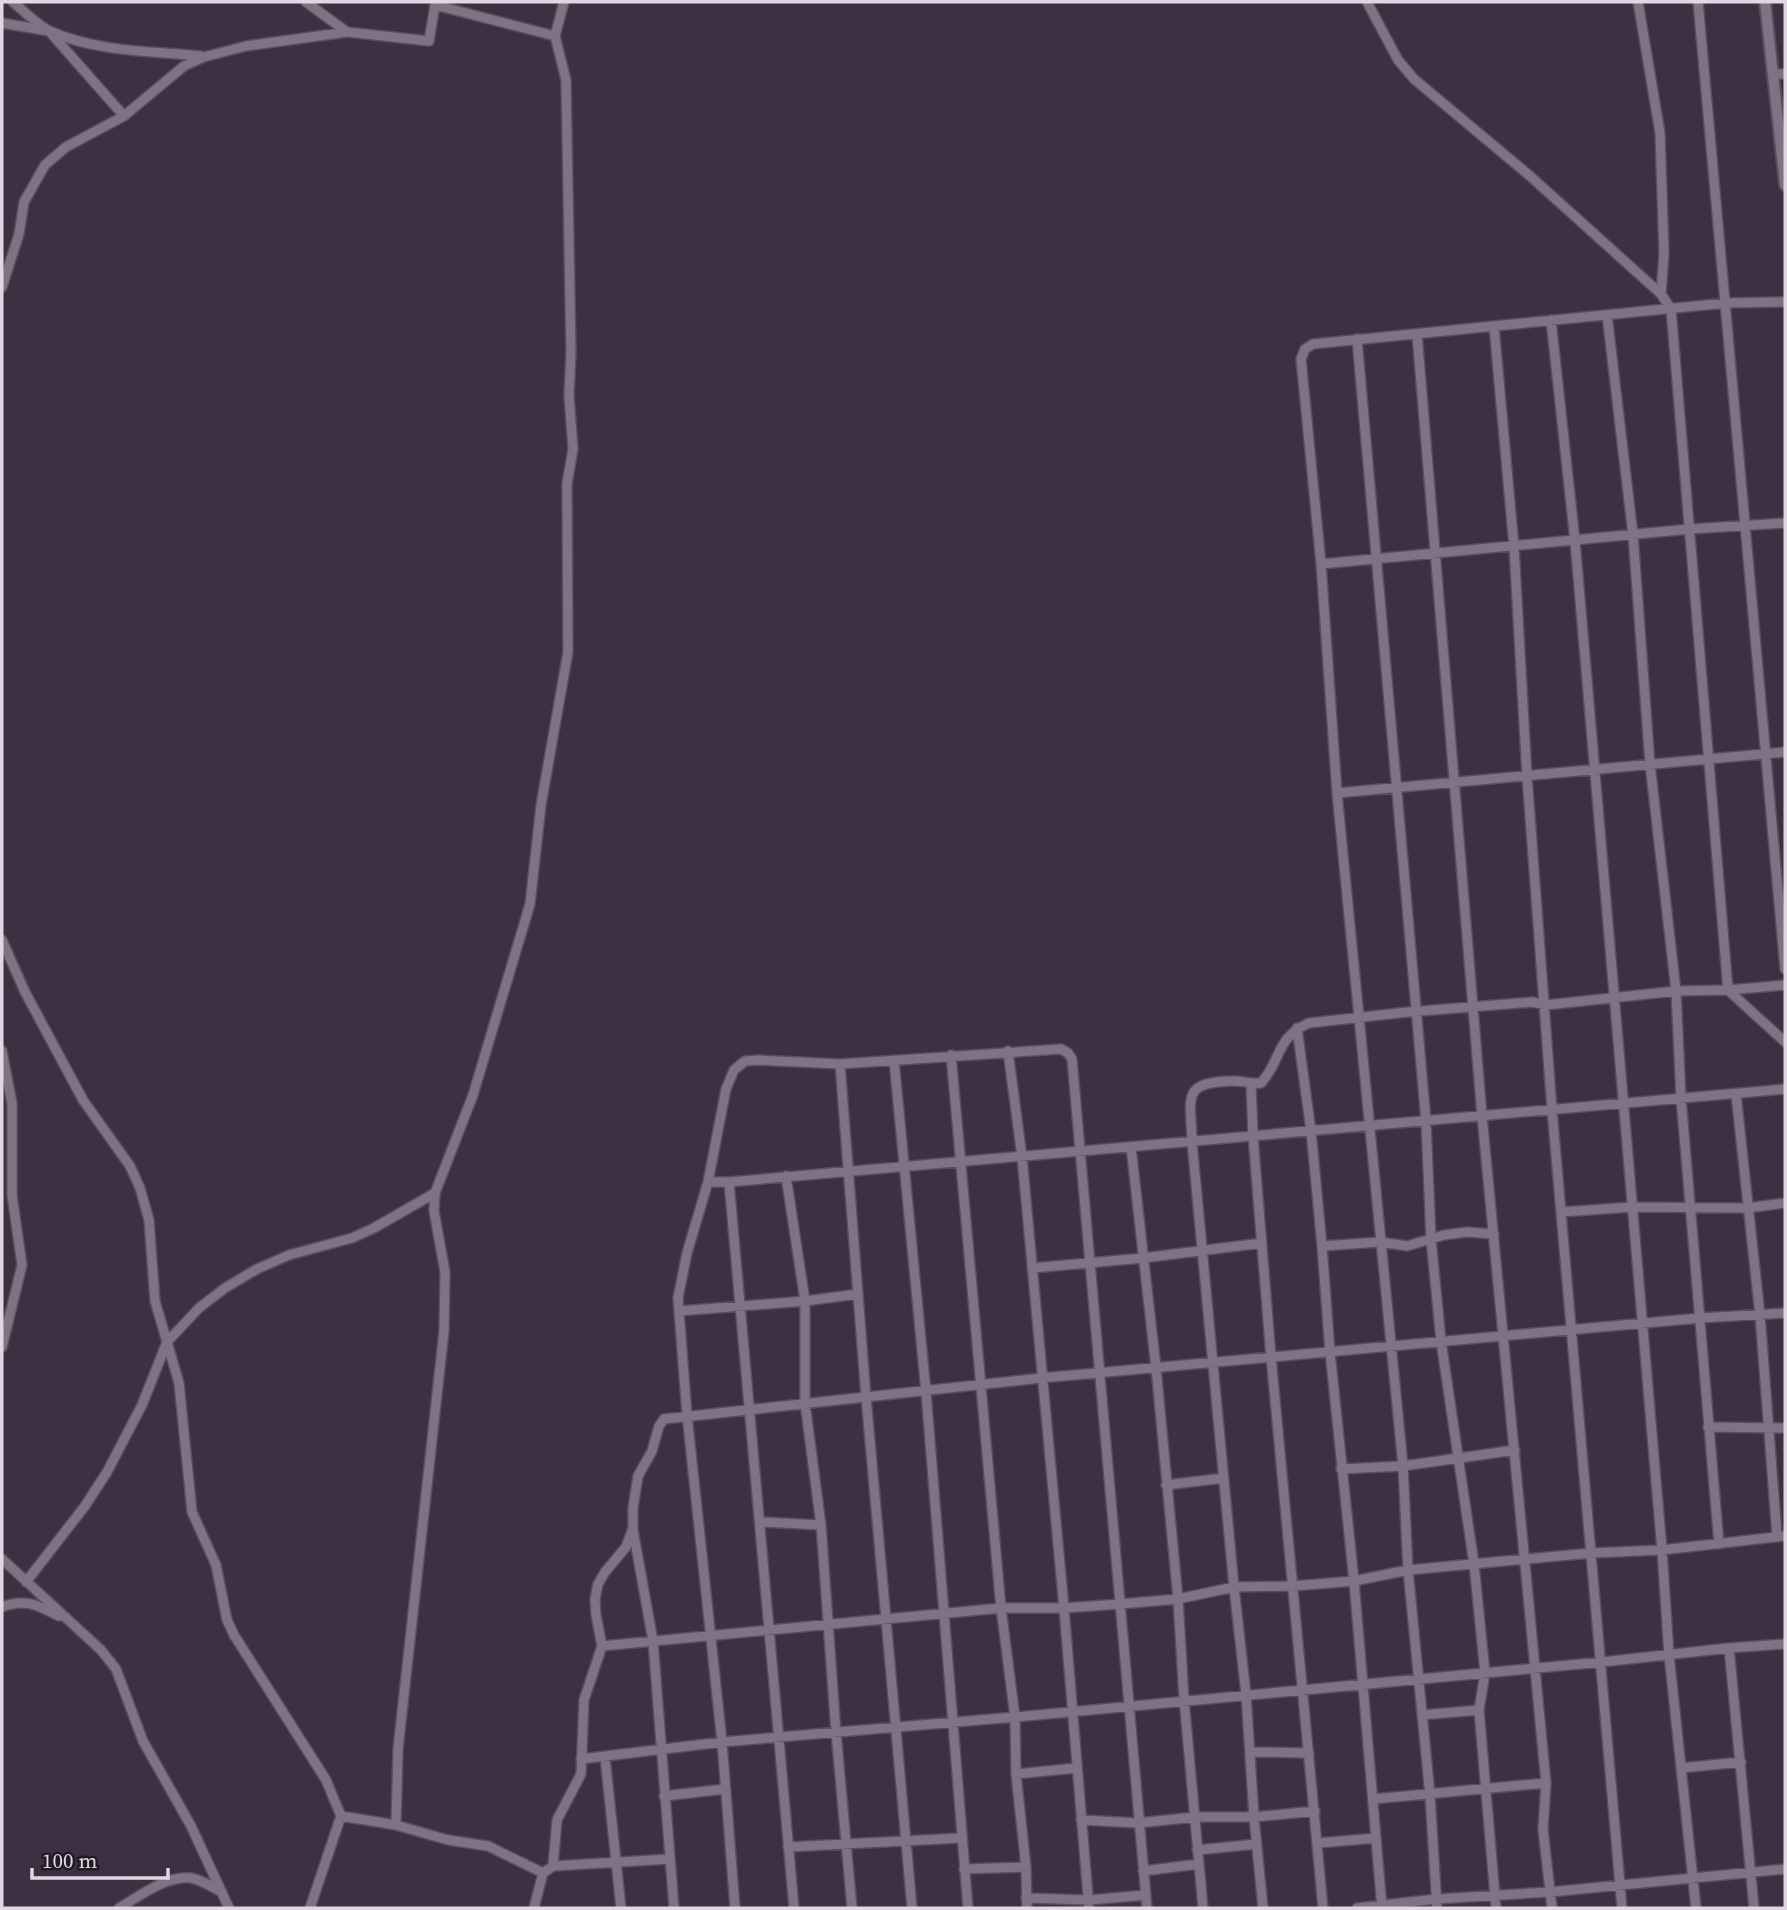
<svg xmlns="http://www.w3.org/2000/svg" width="1787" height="1910" font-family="'Source Serif 4',serif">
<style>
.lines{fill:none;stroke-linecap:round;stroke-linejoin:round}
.minor-casing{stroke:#594d5c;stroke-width:12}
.tertiary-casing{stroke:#594d5c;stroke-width:14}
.minor{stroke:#817185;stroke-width:9}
.tertiary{stroke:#817185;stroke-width:10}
</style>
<rect width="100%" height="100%" fill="#3e3042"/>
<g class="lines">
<defs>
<path id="minor" d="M13,2C24,11 38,26 52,32C98,52 152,51 201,56
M306,2L347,32
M1367,2L1398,60L1414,79L1530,176L1661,294L1671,309L1728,990L1785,985
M1638,2L1660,133L1664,253L1661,294
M1698,2L1785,969
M2,23L49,31L124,116
M1774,74H1785
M2,287L19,234L24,202L45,165L66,147L124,116L184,66L204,57L246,46L347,32L429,41L435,5L555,36
M1607,315L1633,535L1650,764L1676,991L1681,1098L1719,1544
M1551,320L1575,541L1662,1550L1669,1655L1696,1908
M1494,326L1514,547L1527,776L1552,1110L1622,1908
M1417,334L1482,1116L1546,1783L1543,1830L1552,1908
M1357,339L1426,1121L1431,1239L1441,1341L1474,1564L1485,1673L1479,1710L1496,1908
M1321,564L1690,529L1785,523
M1337,793L1785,752
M2,940L25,992L83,1100L130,1166L140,1188L149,1220L155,1301L179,1383L192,1512L216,1565L227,1620L234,1635L326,1780L341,1816L310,1908
M1297,1028L1311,1131L1322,1246L1330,1352L1354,1581L1382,1908
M2,1051L12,1103V1195L22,1265L2,1347
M1008,1051L1022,1157L1064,1608L1089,1908
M951,1055L1001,1608L1015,1717L1016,1774L1026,1867L1027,1908
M894,1060L926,1392L968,1908
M840,1064L866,1397L912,1908
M1251,1083L1253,1136L1271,1357L1323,1908
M1736,1094L1760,1315L1777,1536
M1131,1147L1156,1368L1178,1599L1184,1699L1203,1908
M786,1176L805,1301V1403L821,1525L836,1732L852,1908
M708,1182H729L1785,1089
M729,1182L794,1908
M1561,1212L1632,1207L1747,1208L1785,1203
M1322,1246L1380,1242L1407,1246L1444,1235L1467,1232L1494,1234
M1032,1268L1143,1258L1262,1243
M679,1311L805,1301L858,1294
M1708,1427L1785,1428
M1341,1469L1403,1466L1515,1450
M1166,1485L1224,1478
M760,1522L821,1525
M633,1530L653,1641L674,1908
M2,1559L101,1650L116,1669L143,1741L191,1826L229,1908
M26,1582L85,1506L107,1472L142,1405L167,1342L199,1308L225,1288L257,1269L289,1255L352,1238L374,1228L435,1193
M2,1607C26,1598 37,1605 59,1616
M602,1646L1001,1608H1064L1120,1604L1178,1599L1234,1587L1293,1586L1354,1581L1408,1570L1591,1553L1662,1550L1785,1536
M1729,1648L1754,1908
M1422,1715L1479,1710
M1250,1752L1309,1753
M605,1757L621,1908
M581,1759L722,1742L1015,1717L1602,1662L1729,1648L1785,1644
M1681,1768L1741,1762
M1016,1774L1076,1768
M664,1796L725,1789
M1373,1799L1546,1783
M341,1816L396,1825L448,1840L488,1846L543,1873
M1081,1820L1138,1823L1195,1817H1254L1315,1811
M396,1825L398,1749L444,1331L445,1272L434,1211L435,1193L473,1095L530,904L541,805L568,652L567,484L573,449L569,395L571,353L566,80L555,36L564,2
M1318,1843L1376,1838
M788,1847L961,1838
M1197,1850L1257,1844
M553,1866L670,1859
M964,1869L1026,1867
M1143,1871L1199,1864
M1026,1898L1089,1900L1146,1895
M119,1908C140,1896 166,1875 191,1878C202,1880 212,1887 222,1892
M534,1908L543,1873L553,1866L557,1820L581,1774L584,1700L602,1646L596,1615L595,1599L598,1584L605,1572L626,1547L633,1528V1508L638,1476L652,1451L659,1426L664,1419L1041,1378L1700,1318L1785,1313
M735,1908L722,1742L687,1415L678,1298L687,1253L708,1182L726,1089L734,1070L745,1061L759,1060L840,1064L1061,1049L1068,1053L1072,1059L1147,1908
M1263,1908L1254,1817L1246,1694L1234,1587L1192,1142C1191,1097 1180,1082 1234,1081C1243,1081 1252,1084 1261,1083C1282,1060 1275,1038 1309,1023L1408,1012L1532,1002L1546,1005L1676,991L1728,990L1785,1042
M1357,1908L1436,1899L1550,1892L1785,1869
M1437,1908L1430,1795L1408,1570L1403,1466L1337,793L1321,564L1301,359L1305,349L1313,344L1726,303L1785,302"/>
<path id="tertiary" d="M1765,2L1785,185"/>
</defs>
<use href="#minor" class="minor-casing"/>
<use href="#tertiary" class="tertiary-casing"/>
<use href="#minor" class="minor"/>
<use href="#tertiary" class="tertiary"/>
</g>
<rect width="1787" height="1910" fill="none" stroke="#e0d7e2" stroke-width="7"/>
<path d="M32 1868v10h136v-10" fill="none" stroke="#e0d7e2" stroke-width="3.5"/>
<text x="42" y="1868" font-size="21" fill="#e0d7e2" stroke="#211b23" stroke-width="5" paint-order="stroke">100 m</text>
</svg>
